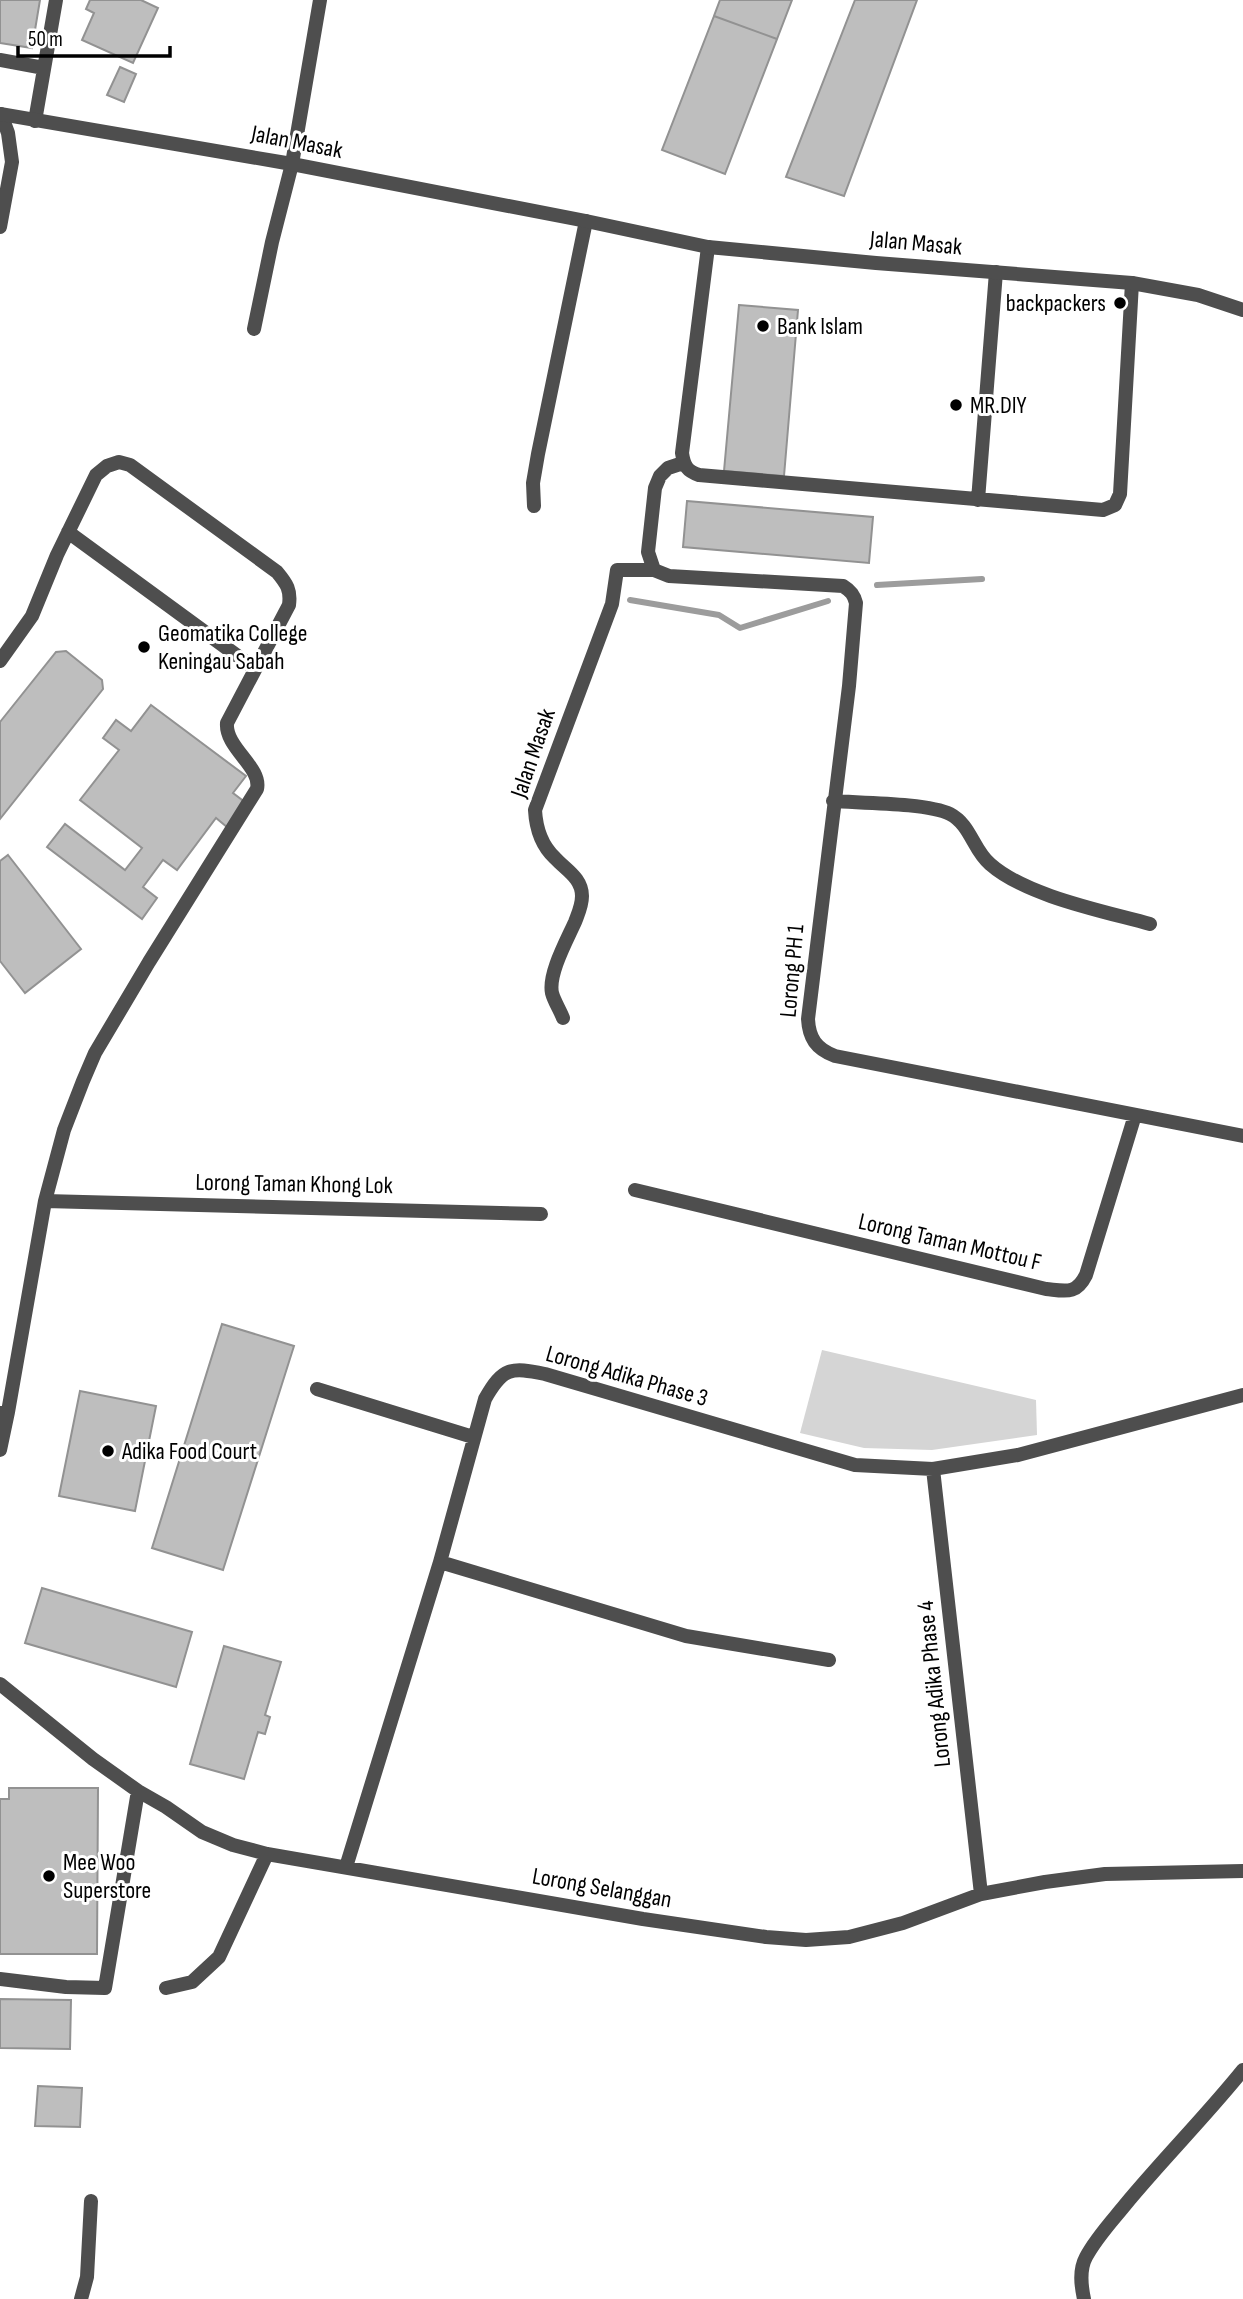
<svg xmlns="http://www.w3.org/2000/svg" width="1243" height="2299" font-family="'Sofia Sans Condensed',sans-serif">
<style>
.green{fill:#d5d5d5}
.lines{fill:none;stroke-linecap:round;stroke-linejoin:round}
.stream{stroke:#9c9c9c;stroke-width:6}
.building{fill:#bebebe;stroke:#929292;stroke-width:2}
.minor{stroke:#4e4e4e;stroke-width:14}
.tertiary{stroke:#4e4e4e;stroke-width:14}
.poi-dot{fill:#000;stroke:#fff;stroke-width:2.5}
.labels{text-anchor:middle;dominant-baseline:central;stroke-width:6;stroke-linejoin:round;paint-order:stroke}
.street-label{font-size:24px;fill:#000;stroke:#fff}
.poi-label{font-size:24px;fill:#000;stroke:#fff;text-anchor:start}
</style>
<rect width="100%" height="100%" fill="#fff"/>
<path class="green" d="M822,1350L1036,1400L1037,1435L932,1450L864,1448L800,1433Z"/>
<g class="lines">
<path class="stream" d="M877,585L982,579
M630,600L719,615L740,628L828,601"/>
</g>
<path class="building" d="M0,0H40L32,48L0,43Z
M90,0H141L158,8L133,63L82,40L94,13L86,9Z
M720,0H792L777,39L714,16Z
M855,0H917L844,196L786,177Z
M714,16L777,39L725,174L662,150Z
M120,67L136,74L124,102L107,95Z
M739,305L798,310L784,476L724,471Z
M687,501L873,517L869,563L683,547Z
M66,651L102,680L103,689L0,819V722L56,652Z
M151,705L246,776L233,793L246,803L227,827L216,818L177,870L163,860L143,887L157,898L142,919L47,847L65,824L125,870L142,848L80,800L119,750L103,738L116,720L131,731Z
M8,855L81,949L25,993L0,961V861Z
M222,1324L294,1346L223,1570L152,1548Z
M80,1391L156,1406L135,1511L59,1496Z
M42,1588L192,1632L176,1687L25,1643Z
M224,1646L281,1662L265,1715L270,1717L265,1734L258,1732L244,1779L190,1764Z
M9,1788H98L97,1954H0V1799H9Z
M0,1999L71,2000L70,2049L0,2048Z
M38,2086L82,2088L80,2127L35,2126Z"/>
<g class="lines">
<path class="minor" d="M0,60L44,68
M35,121L56,0
M0,227L12,162L8,133L1,114
M708,247L682,453C684,466 687,471 699,475L1103,510L1115,505L1120,494L1132,283
M254,329L272,242L292,164L320,0
M683,463L668,468L660,476L655,488L648,552L654,570L669,576L843,586C851,591 854,595 856,603L849,686L808,1019C809,1038 816,1049 835,1056L1243,1136
M978,500L996,272
M534,506L533,483L538,454L586,221
M68,532L254,668
M0,661L32,616L57,555L96,475L107,466L119,462L130,465L277,572C287,584 291,590 289,605L227,723C225,748 262,767 257,789L149,962L95,1053L83,1081L64,1130L45,1201L8,1412
M833,801C861,803 928,803 950,814C971,825 973,850 990,864C1026,896 1103,911 1150,924
M563,1018C560,1010 554,1001 552,993C548,974 567,940 575,922C578,914 582,906 582,896C582,878 566,870 555,858C541,845 536,828 535,810L612,604L617,570H654
M635,1190L1046,1289C1066,1291 1076,1295 1086,1275L1135,1115
M45,1201L541,1214
M317,1389L473,1437
M0,1413L8,1412L0,1450
M933,1469L981,1894
M440,1562L686,1636L829,1660
M0,1684L93,1759L138,1791L166,1807L202,1832L233,1845L267,1854L643,1919L766,1937L806,1940L849,1937L903,1923L981,1894L1045,1882L1105,1874L1243,1871
M346,1867L440,1562L485,1399C503,1367 511,1367 545,1374L855,1465L933,1469L1018,1455L1243,1395
M0,1979L66,1987L105,1988L138,1791
M166,1988L192,1982L219,1957L267,1854
M81,2299L87,2277L91,2201
M1084,2299C1081,2285 1079,2270 1086,2257C1096,2238 1112,2221 1125,2205C1163,2159 1206,2116 1243,2070"/>
<path class="tertiary" d="M0,114L292,164L586,221L708,247L876,263L1132,283L1198,295L1243,310"/>
</g>
<g class="poi-dot">
<circle cx="1120" cy="303" r="7"/>
<circle cx="763" cy="326" r="7"/>
<circle cx="956" cy="405" r="7"/>
<circle cx="144" cy="647" r="7"/>
<circle cx="108" cy="1451" r="7"/>
<circle cx="49" cy="1876" r="7"/>
</g>
<g class="labels">
<g class="street-label">
<text transform="translate(297 142) rotate(11)">Jalan Masak</text>
<text transform="translate(916 243) rotate(5)">Jalan Masak</text>
<text transform="translate(533 753) rotate(-71)">Jalan Masak</text>
<text transform="translate(792 971) rotate(-85)">Lorong PH 1</text>
<text transform="translate(294 1184) rotate(1)">Lorong Taman Khong Lok</text>
<text transform="translate(950 1242) rotate(13)">Lorong Taman Mottou F</text>
<text transform="translate(627 1376) rotate(16)">Lorong Adika Phase 3</text>
<text transform="translate(934 1684) rotate(-96)">Lorong Adika Phase 4</text>
<text transform="translate(602 1888) rotate(10)">Lorong Selanggan</text>
</g>
<g class="poi-label">
<text x="1106" y="303" text-anchor="end">backpackers</text>
<text x="777" y="326">Bank Islam</text>
<text x="970" y="405">MR.DIY</text>
<text x="158" y="633">Geomatika College<tspan x="158" dy="28">Keningau Sabah</tspan></text>
<text x="122" y="1451">Adika Food Court</text>
<text x="63" y="1862">Mee Woo<tspan x="63" dy="28">Superstore</tspan></text>
</g>
</g>
<path d="M18 46v10h152v-10" fill="none" stroke="#000000" stroke-width="3.5"/>
<text x="28" y="46" font-size="21" fill="#000000" stroke="#ffffff" stroke-width="5" paint-order="stroke">50 m</text>
</svg>
